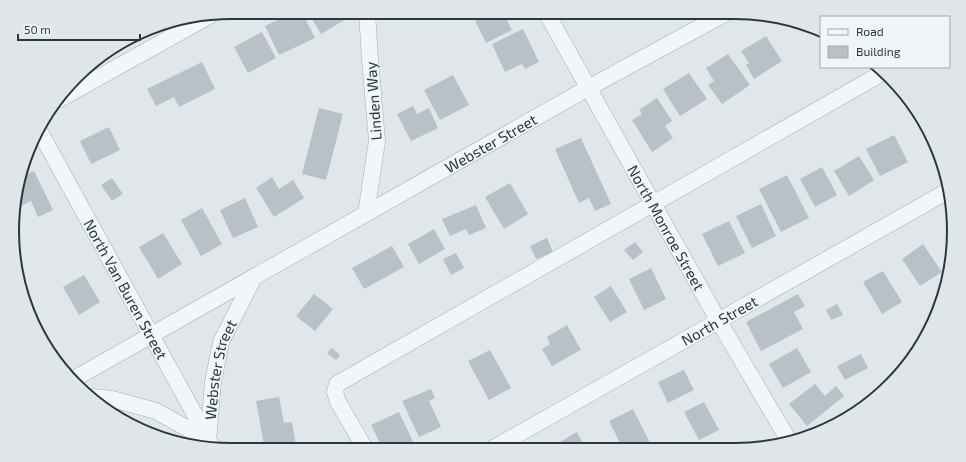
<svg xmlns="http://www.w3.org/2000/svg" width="966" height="462" font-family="'Exo 2',sans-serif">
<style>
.building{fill:#b7c1c6}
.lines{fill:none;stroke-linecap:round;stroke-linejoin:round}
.minor-casing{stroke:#a5aeb4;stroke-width:17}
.minor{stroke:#f3f6f8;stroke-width:16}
.labels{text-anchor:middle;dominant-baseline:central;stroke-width:3;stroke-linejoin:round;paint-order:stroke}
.street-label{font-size:15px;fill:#283841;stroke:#f0f5f7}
.rim{fill:none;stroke:#283841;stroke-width:2}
</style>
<rect width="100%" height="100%" fill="#e0e6ea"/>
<path class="building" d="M294,12H302L315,38L279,55L265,26Z
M308,12H347L343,14L346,19L321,34Z
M494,12H503L512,30L486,43L475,21Z
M523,29L539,62L525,69L522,64L505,72L492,44Z
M262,32L276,58L248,73L234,47Z
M766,36L782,61L754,79L746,65L749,63L741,51Z
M728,54L750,85L722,104L708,85L714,81L706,68Z
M202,62L215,89L179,107L174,97L156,106L147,89Z
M689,73L707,99L680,116L663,89Z
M453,75L469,105L440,120L424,90Z
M657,98L672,121L665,126L673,138L652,152L632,120L642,114L639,110Z
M413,106L417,114L429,108L438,128L411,141L397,114Z
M319,108L343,114L326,180L302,174Z
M109,127L120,150L91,164L80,141Z
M894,135L908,162L880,176L866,149Z
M581,138L611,204L595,211L589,198L579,203L555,149Z
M859,156L874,180L849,196L834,171Z
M822,167L837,195L815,207L800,179Z
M34,171L53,210L38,217L31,201L16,208V188L21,177Z
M787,175L809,218L781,232L759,189Z
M272,177L279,189L293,180L304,198L274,217L256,188Z
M112,178L123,194L112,201L101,185Z
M510,183L528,214L504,229L485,197Z
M245,198L258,227L233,238L220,210Z
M761,204L776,236L752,248L736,216Z
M476,205L486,228L469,235L466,229L450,236L442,219Z
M202,208L222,244L201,256L181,220Z
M729,221L745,253L718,266L702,234Z
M434,229L445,249L419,264L408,244Z
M163,233L182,264L158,279L139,247Z
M547,238L553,252L536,259L530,246Z
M635,242L643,252L633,260L624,250Z
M923,244L942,272L920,286L902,259Z
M392,246L404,267L364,289L352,268Z
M456,253L464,268L451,275L443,259Z
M651,268L666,299L644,310L629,279Z
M883,271L902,302L882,314L863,282Z
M84,275L100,302L79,315L63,287Z
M611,286L627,312L610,322L594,297Z
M314,294L333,309L315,331L296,316Z
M798,294L805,306L794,312L803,329L761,351L746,322Z
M837,304L843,315L831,320L826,310Z
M567,325L581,350L552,366L542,349L550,344L547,337Z
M332,348L340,355L336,360L327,353Z
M797,348L811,372L783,388L769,364Z
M490,350L511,388L489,400L468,361Z
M861,354L868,368L845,380L837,366Z
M684,370L694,390L668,403L658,382Z
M815,384L825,396L836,386L844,396L807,426L789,404Z
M431,389L435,398L429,401L441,427L419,437L402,401Z
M279,397L284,423L292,422L296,446L276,450H265L256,401Z
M704,402L719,430L699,440L684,412Z
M633,409L651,445L645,449H623L609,421Z
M399,412L415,446L408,449H383L371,425Z
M577,432L586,449H548Z
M720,442L724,448H709Z"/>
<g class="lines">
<defs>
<g id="minor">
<path id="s1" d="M546,12L718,320L789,441"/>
<path d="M58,100L211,15"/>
<path id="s2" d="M40,132L212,446"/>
<path d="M366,214L377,141L370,59L367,12"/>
<path id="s3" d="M72,380L588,88L728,12"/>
<path id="s4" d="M93,397L112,399L156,411L208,440L213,382L221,342L254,277"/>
<path id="s5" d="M492,449L946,192"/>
<path d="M366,450L338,402L335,392L337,384L884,72"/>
</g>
</defs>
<use href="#minor" class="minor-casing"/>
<use href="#minor" class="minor"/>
</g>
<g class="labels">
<g class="street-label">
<text transform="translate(373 101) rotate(-94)">Linden Way</text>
<text stroke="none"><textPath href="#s3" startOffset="481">Webster Street</textPath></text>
<text stroke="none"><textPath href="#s1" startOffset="247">North Monroe Street</textPath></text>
<text stroke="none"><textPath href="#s2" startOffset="179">North Van Buren Street</textPath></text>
<text stroke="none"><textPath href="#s5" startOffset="261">North Street</textPath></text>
<text stroke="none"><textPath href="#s4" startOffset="196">Webster Street</textPath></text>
</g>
</g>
<path d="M0 0H966V462H0ZM231 19H735A212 212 0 0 1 947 231V231A212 212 0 0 1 735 443H231A212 212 0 0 1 19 231V231A212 212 0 0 1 231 19Z" fill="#e0e6e8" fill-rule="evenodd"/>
<path class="rim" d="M231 19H735A212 212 0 0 1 947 231V231A212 212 0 0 1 735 443H231A212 212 0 0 1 19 231V231A212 212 0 0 1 231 19Z"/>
<rect x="820" y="16" width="130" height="52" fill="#f0f5f7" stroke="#a0a9ae"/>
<rect x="828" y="29" width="20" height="6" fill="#f3f6f8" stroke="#a0a9ae"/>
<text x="856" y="36" font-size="12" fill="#283841">Road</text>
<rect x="828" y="46" width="20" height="12" fill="#b7c1c6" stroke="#a0a9ae"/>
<text x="856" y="56" font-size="12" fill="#283841">Building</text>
<path d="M18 34v6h122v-6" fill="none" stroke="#283841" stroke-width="2"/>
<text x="24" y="34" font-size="12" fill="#283841" stroke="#f0f5f7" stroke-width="3" paint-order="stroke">50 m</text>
</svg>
